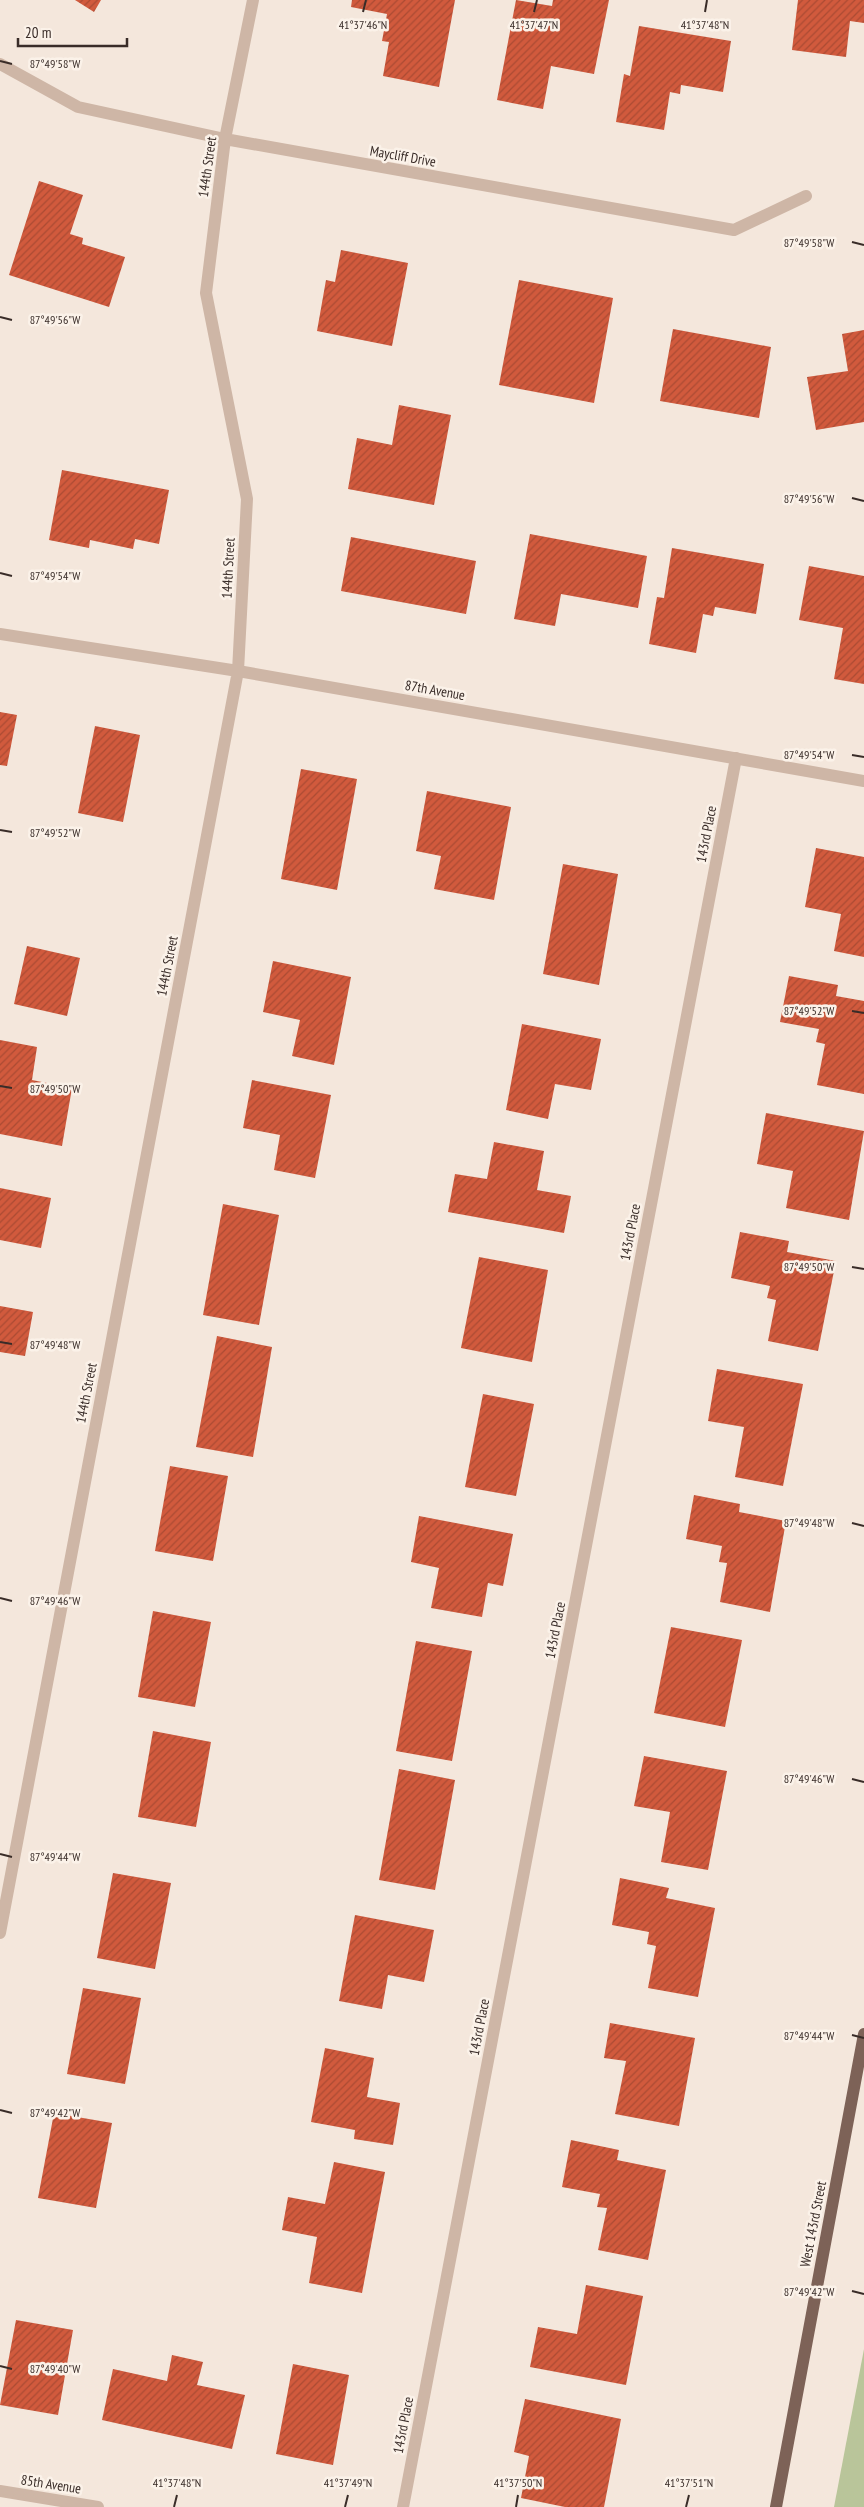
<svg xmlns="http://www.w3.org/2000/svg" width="864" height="2507" font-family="'PT Sans Narrow',sans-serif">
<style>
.grass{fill:#b9c59a}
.building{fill:url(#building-hatch)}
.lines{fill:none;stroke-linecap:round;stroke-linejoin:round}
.minor{stroke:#ceb6a6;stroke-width:12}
.major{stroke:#7d6257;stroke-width:12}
.ticks{fill:none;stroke:#392c28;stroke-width:2}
.labels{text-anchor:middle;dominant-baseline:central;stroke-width:5;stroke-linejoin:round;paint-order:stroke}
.street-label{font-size:14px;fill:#392c28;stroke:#fbf2e9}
.ticks-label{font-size:12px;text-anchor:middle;fill:#392c28;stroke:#fbf2e9;stroke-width:5;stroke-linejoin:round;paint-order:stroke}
</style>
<defs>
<pattern id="building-hatch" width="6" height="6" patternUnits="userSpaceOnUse" patternTransform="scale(1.25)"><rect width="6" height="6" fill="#d15a3d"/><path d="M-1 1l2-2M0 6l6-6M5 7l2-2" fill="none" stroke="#ab4b33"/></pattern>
</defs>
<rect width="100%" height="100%" fill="#f4e7dc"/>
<path class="grass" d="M864,2349V2507H834Z"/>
<path class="building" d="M75,0H101L94,12Z
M352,0H455L439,87L383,76L389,42L382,41L387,14L351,7Z
M516,0L552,6L553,0H609L594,74L551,66L543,109L497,100Z
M798,0H864V23L850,21L846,57L792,50Z
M639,26L731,41L723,92L681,85L680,94L670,92L664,130L616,122L624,74L630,76Z
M39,181L83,195L70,234L83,238L82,244L125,257L109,307L9,275Z
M341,250L408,263L392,346L317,331L326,280L335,282Z
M519,280L613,298L594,403L499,385Z
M673,329L771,347L759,418L660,401Z
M864,330V422L816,430L807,377L848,371L842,334Z
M399,405L451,415L434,505L348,489L357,438L392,445Z
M62,470L169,490L159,544L135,539L133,549L90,540L89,548L49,540Z
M530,534L647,556L638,608L561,594L555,626L514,619Z
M351,537L476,561L466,614L341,591Z
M672,548L764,564L756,614L715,607L713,616L703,614L696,653L649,644L657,597L664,598Z
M809,566L864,576V684L834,679L843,628L799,620Z
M0,712L17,715L7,766L0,765Z
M95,726L140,735L123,822L78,813Z
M301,769L357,779L337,890L281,879Z
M427,791L511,807L494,900L434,889L441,856L416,851Z
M816,848L864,857V957L834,951L841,914L805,907Z
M563,864L618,874L599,985L543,974Z
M27,946L80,958L67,1016L14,1004Z
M273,961L351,977L334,1065L292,1056L300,1020L263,1012Z
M789,976L838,985L836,996L864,1001V1094L817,1085L825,1044L816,1042L819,1029L780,1022Z
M522,1024L601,1039L591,1090L555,1084L548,1119L506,1110Z
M0,1040L37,1047L32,1080L72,1088L62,1146L0,1134Z
M252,1080L331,1095L315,1178L274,1170L280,1135L243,1128Z
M766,1113L864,1131L849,1220L786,1208L793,1171L757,1164Z
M494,1142L544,1151L537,1190L571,1196L564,1233L448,1212L455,1174L487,1179Z
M0,1188L51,1198L41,1248L0,1240Z
M223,1204L279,1215L259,1325L203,1315Z
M740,1232L789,1241L787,1252L836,1261L818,1351L768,1341L776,1300L767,1298L770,1286L731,1278Z
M479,1257L548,1270L532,1362L461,1348Z
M0,1306L33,1312L25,1356L0,1352Z
M217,1336L272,1347L253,1457L196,1447Z
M717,1369L803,1384L783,1486L735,1477L744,1427L708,1421Z
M483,1394L534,1404L516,1496L465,1487Z
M170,1466L228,1476L213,1561L155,1551Z
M694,1495L740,1504L739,1512L786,1521L770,1612L720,1602L727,1563L719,1562L722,1546L686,1539Z
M419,1516L513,1534L503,1586L488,1583L482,1617L431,1608L439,1568L411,1562Z
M153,1611L211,1622L195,1707L138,1697Z
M671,1627L742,1640L725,1727L654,1713Z
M416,1641L472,1651L452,1761L396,1751Z
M153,1731L211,1742L196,1827L138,1817Z
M644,1756L727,1771L708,1870L661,1862L670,1812L634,1806Z
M399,1769L455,1780L435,1890L379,1880Z
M113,1873L171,1883L155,1969L97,1958Z
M620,1878L669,1888L666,1898L715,1908L698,1997L648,1988L656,1946L647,1944L649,1932L612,1925Z
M355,1915L434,1930L424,1982L388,1975L382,2009L339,2001Z
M83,1988L141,1998L125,2084L67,2074Z
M610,2023L695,2038L679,2126L615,2114L626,2061L604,2058Z
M325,2048L374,2058L367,2097L400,2103L393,2145L354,2139L355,2130L311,2122Z
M54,2113L112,2123L96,2208L38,2198Z
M571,2140L619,2150L617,2160L666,2170L648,2260L598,2250L607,2208L597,2207L600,2194L562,2187Z
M334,2162L385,2172L362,2293L309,2283L317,2237L282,2230L288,2197L325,2204Z
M586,2285L643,2296L626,2385L530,2367L538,2327L577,2334Z
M16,2320L73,2330L58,2415L0,2405Z
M172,2355L203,2362L197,2385L245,2395L232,2449L102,2420L113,2369L167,2381Z
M293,2364L349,2375L333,2465L276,2454Z
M525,2399L621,2419L604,2507H565L521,2498L529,2456L514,2452Z"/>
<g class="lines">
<path class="minor" d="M0,64L78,107L225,139L734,230L806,196
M0,634L238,671L864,781
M0,1933L238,671L247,499L206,293L225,139L253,0
M0,2491L98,2507
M403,2507L736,758"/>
<path class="major" d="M776,2507L864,2034"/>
</g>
<path class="ticks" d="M363,12L366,0M534,12L537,0M705,12L707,0M0,61L12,64M852,242L864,245M0,317L12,320M852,498L864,501M0,573L12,576M852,755L864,757M0,830L12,832M852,1011L864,1013M0,1086L12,1088M852,1267L864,1269M0,1342L12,1344M852,1523L864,1526M0,1598L12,1601M852,1779L864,1782M0,1854L12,1857M852,2035L864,2038M0,2110L12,2113M852,2291L864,2294M0,2366L12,2369M174,2507L177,2495M345,2507L348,2495M516,2507L518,2495M686,2507L689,2495"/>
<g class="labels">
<g class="street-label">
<text transform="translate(403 156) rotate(10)">Maycliff Drive</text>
<text transform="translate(207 167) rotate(-82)">144th Street</text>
<text transform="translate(228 568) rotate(-87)">144th Street</text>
<text transform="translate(435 690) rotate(10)">87th Avenue</text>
<text transform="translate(706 834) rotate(-79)">143rd Place</text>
<text transform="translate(167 966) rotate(-79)">144th Street</text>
<text transform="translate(630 1232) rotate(-79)">143rd Place</text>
<text transform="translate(86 1393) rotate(-79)">144th Street</text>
<text transform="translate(555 1630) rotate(-79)">143rd Place</text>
<text transform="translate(479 2027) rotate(-79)">143rd Place</text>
<text transform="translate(813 2224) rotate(-79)">West 143rd Street</text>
<text transform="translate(403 2425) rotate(-79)">143rd Place</text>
<text transform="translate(51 2484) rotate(9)">85th Avenue</text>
</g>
</g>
<g class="ticks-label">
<text x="363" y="29">41°37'46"N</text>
<text x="534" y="29">41°37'47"N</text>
<text x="705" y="29">41°37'48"N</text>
<text x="55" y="68">87°49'58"W</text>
<text x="809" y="247">87°49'58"W</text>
<text x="55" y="324">87°49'56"W</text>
<text x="809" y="503">87°49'56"W</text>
<text x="55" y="580">87°49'54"W</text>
<text x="809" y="759">87°49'54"W</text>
<text x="55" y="837">87°49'52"W</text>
<text x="809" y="1015">87°49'52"W</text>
<text x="55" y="1093">87°49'50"W</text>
<text x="809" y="1271">87°49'50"W</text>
<text x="55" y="1349">87°49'48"W</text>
<text x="809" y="1527">87°49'48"W</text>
<text x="55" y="1605">87°49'46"W</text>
<text x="809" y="1783">87°49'46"W</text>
<text x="55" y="1861">87°49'44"W</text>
<text x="809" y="2040">87°49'44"W</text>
<text x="55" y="2117">87°49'42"W</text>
<text x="809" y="2296">87°49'42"W</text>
<text x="55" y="2373">87°49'40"W</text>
<text x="177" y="2487">41°37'48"N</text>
<text x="348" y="2487">41°37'49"N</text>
<text x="518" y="2487">41°37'50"N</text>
<text x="689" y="2487">41°37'51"N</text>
</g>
<path d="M18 38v8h109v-8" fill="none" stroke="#392c28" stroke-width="2.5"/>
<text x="25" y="38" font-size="15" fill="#392c28" stroke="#fbf2e9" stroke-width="4" paint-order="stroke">20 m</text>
</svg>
